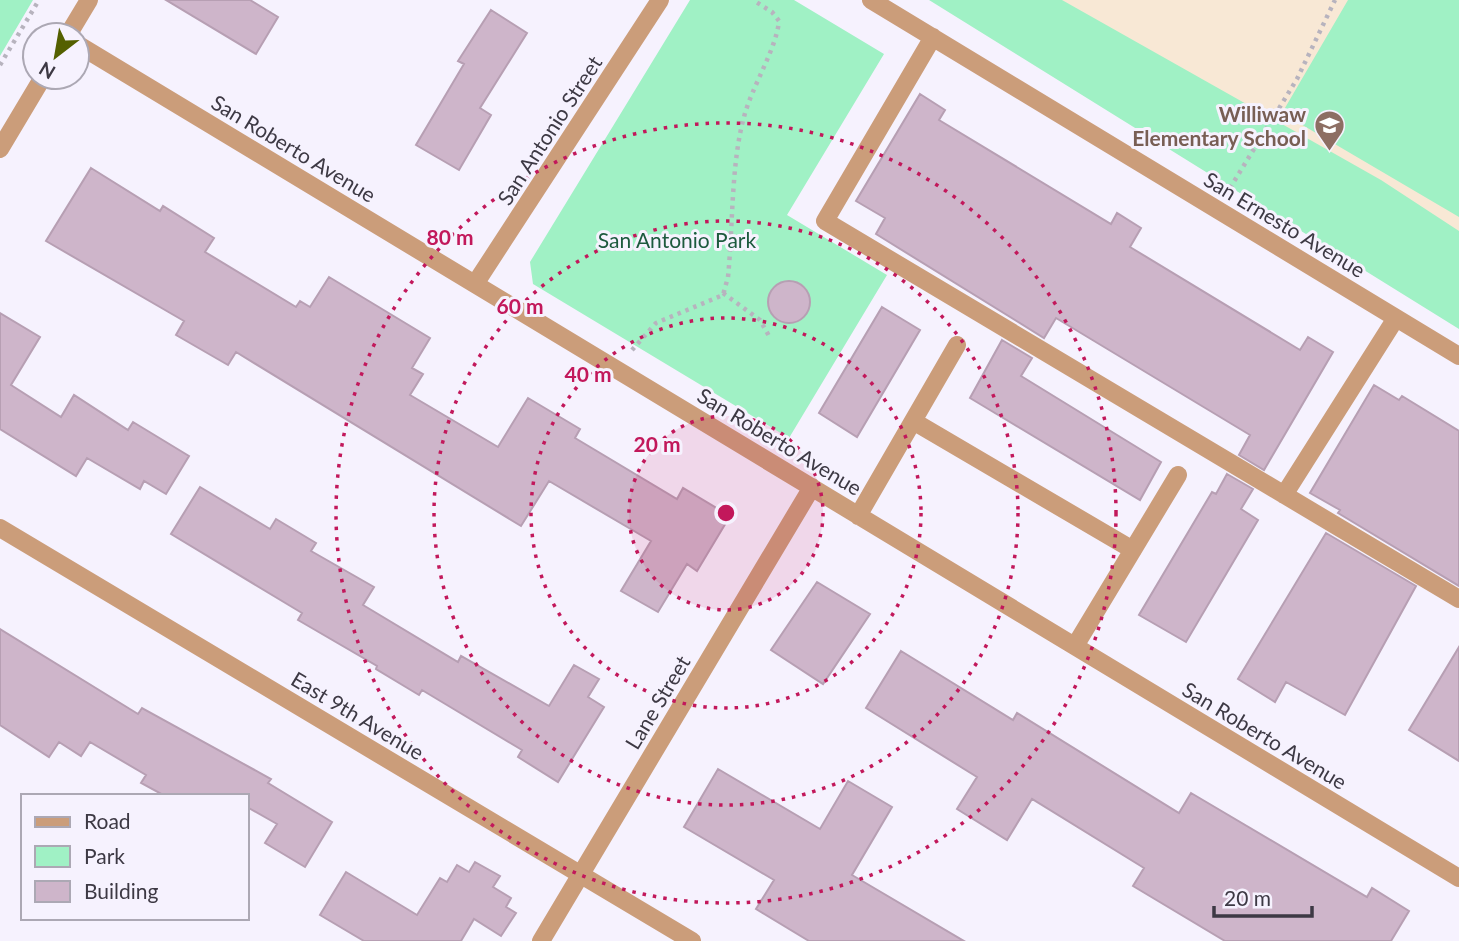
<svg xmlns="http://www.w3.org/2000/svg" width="1459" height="941" font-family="Lato,sans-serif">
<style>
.education{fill:#f8e8d5}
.green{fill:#a0f1c5}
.building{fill:#ceb5ca;stroke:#b79fb3;stroke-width:2}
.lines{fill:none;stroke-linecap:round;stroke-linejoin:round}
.path{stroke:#b7b3be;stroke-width:4.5;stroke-dasharray:3.5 5;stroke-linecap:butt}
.minor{stroke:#cb9d7a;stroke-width:18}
.ring{fill:none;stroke:#c2185b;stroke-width:3.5;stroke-dasharray:3.5 7}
.labels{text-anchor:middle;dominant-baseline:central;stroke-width:6;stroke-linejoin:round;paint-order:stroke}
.education-label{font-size:21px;font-weight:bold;fill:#785e54;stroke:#f6f2fe;text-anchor:end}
.street-label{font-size:21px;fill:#3d3944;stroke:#f6f2fe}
.park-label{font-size:21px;fill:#1d5a3e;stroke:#f6f2fe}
.centre{fill:#c2185b;stroke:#f6f2fe;stroke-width:3.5}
.ring-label{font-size:21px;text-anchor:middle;font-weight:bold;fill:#c2185b;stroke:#f6f2fe;stroke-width:6;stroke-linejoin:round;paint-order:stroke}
</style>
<rect width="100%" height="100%" fill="#f6f2fe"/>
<path class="education" d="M937,0H1459V304Z"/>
<path class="green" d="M0,0H33L0,56Z
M690,0H794L884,54L787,215L887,275L789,438L533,284L530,262Z
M929,0H1062L1381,180L1459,231V329Z
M1348,0H1459V217L1282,113Z"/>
<path class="building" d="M166,0H250L278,17L256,54Z
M491,10L527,33L480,108L491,115L459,170L416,145L464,64L458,61Z
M920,94L945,110L939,120L1111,224L1117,213L1141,228L1130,247L1300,350L1308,337L1333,352L1264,470L1239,455L1250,435L1056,318L1044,338L876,234L885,218L856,201Z
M91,168L160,211L163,206L214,238L205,252L296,307L300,301L310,307L329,277L430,338L412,368L423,374L410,395L498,447L528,398L580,429L575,438L677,499L683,488L730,516L697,571L687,564L658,612L621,591L651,541L549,481L521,526L236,352L228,365L176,335L184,321L46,241Z
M768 302a21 21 0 1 1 42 0a21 21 0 1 1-42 0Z
M882,307L920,330L857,437L819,413Z
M0,313L40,337L11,385L61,417L74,395L128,430L133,422L189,456L166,494L144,481L140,489L87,458L76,476L0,429Z
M1002,340L1032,358L1021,376L1161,462L1140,500L970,398Z
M1374,385L1399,400L1402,396L1459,431V586L1338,513L1340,510L1310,493Z
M1227,474L1253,489L1241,509L1258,520L1186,642L1139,615L1212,492L1216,494Z
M200,487L270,529L276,519L316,543L311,551L374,587L363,605L458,662L461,656L549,706L574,665L599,679L588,697L604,707L558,782L518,757L522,750L422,690L419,695L376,669L377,666L298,620L302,613L171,534Z
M1326,533L1416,586L1345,715L1286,682L1275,702L1238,679Z
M817,582L870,614L823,684L771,650Z
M0,629L138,714L142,708L271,779L268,783L332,822L305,867L265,843L277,824L247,807V796H165L141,783L146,775L90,742L81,756L59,742L49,757L0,725Z
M1459,647V761L1409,730Z
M901,651L1013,720L1017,713L1179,813L1191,793L1367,897L1372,888L1409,911L1391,941H1225L1133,886L1144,868L1032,799L1007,840L957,809L977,777L866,708Z
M718,769L820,829L848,781L892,807L852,875L964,941H809L756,909L774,880L684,827Z
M475,862L500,876L493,887L511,898L506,907L516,913L501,936L474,919L461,941H364L320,915L346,872L417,915L440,878L447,882L457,865L469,872Z"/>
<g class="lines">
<path class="path" d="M0,65L39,0
M1230,188L1297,79L1335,0
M723,293L760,320L769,336
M632,350L656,323L723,295L728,277C733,227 731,163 744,117C752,86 776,50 779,21L772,12L753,0"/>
<path class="minor" d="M871,0L1459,356
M68,35L89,0
M933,37L825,221L1459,599
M77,44L1459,878
M0,149L43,77
M475,284L660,0
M913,421L1133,550
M1284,495L1396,318
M858,516L957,345
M0,528L692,941
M1075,646L1178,475
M541,941L812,487"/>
</g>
<circle cx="726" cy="513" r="97" fill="#c2185b" fill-opacity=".12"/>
<g class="ring">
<circle cx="726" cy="513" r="97"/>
<circle cx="726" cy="513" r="195"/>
<circle cx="726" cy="513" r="292"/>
<circle cx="726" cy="513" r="390"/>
</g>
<defs>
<symbol id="school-pin" viewBox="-11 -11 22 30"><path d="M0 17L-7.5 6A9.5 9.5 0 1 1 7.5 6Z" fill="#8d6e63" stroke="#f6f2fe"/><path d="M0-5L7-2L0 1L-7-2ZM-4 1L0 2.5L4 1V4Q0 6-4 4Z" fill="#fff"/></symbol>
</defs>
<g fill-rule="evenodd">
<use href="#school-pin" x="1312" y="108" width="35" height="47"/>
</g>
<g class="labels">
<g class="education-label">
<text x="1306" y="113">Williwaw<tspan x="1306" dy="24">Elementary School</tspan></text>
</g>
<g class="street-label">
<text transform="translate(549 130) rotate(-57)">San Antonio Street</text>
<text transform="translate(294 148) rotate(31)">San Roberto Avenue</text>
<text transform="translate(1285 224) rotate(31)">San Ernesto Avenue</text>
<text transform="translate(780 441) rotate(31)">San Roberto Avenue</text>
<text transform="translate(657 702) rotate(-59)">Lane Street</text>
<text transform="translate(358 715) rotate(31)">East 9th Avenue</text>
<text transform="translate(1265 735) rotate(31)">San Roberto Avenue</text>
</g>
<g class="park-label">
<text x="677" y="239">San Antonio Park</text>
</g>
</g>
<circle cx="726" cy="513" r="10" class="centre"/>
<g class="ring-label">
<text x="450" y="245">80 m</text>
<text x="520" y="314">60 m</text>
<text x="588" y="382">40 m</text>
<text x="657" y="452">20 m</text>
</g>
<rect x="21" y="794" width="228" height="126" fill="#f6f2fe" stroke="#aca8b4" stroke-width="2"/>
<rect x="35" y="817" width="35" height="10" fill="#cb9d7a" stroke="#aca8b4" stroke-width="2"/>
<text x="84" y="829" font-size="21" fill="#3d3944">Road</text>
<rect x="35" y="846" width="35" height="21" fill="#a0f1c5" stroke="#aca8b4" stroke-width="2"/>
<text x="84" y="864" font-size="21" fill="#3d3944">Park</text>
<rect x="35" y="881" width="35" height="21" fill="#ceb5ca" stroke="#aca8b4" stroke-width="2"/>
<text x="84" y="899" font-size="21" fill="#3d3944">Building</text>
<g transform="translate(56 56) rotate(211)"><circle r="33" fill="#f6f2fe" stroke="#aca8b4" stroke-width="2"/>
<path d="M0-5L12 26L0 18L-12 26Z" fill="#546000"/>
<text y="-10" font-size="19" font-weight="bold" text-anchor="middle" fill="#3d3944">N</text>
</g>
<path d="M1214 906v10h98v-10" fill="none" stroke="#3d3944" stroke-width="3.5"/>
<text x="1224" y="906" font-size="21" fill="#3d3944" stroke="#f6f2fe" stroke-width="5" paint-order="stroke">20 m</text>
</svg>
